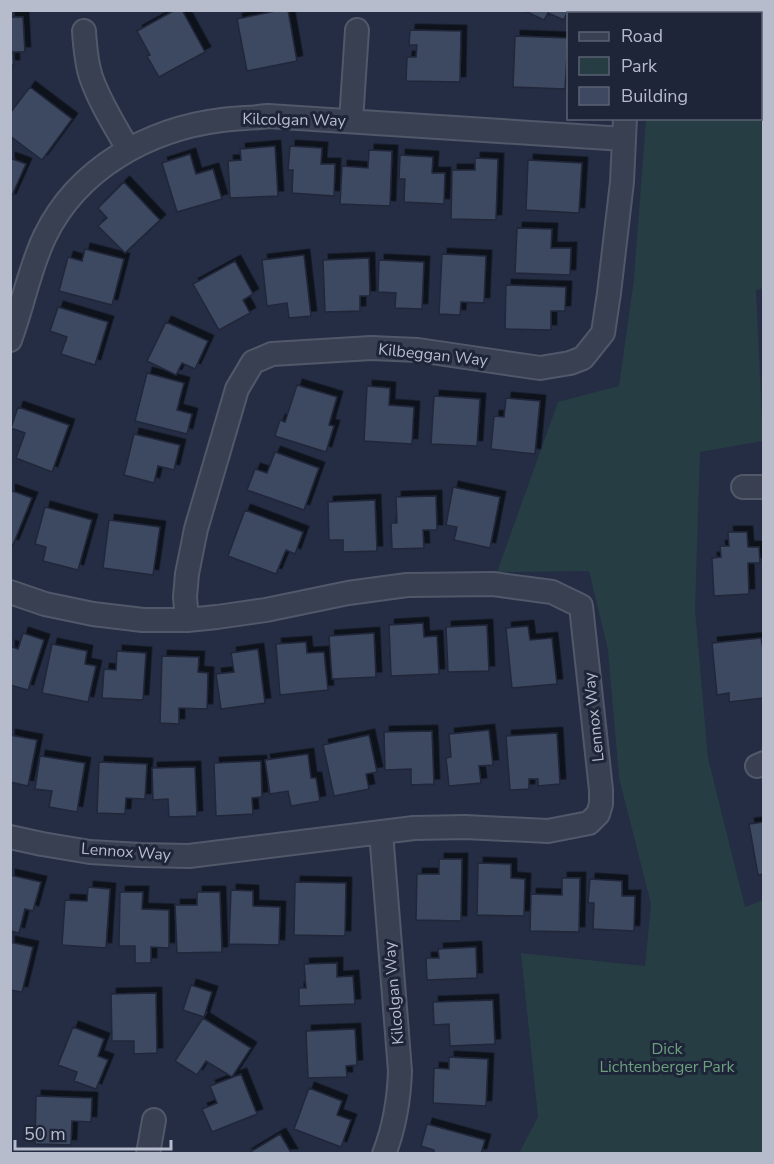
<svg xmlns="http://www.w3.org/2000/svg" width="774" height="1164" font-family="'Nunito Sans',sans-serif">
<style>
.green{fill:#263d44}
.building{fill:#3e4860;stroke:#20273a;stroke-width:1.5;filter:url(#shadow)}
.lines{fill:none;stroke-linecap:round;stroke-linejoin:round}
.minor-casing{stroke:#51586a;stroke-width:26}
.minor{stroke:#394052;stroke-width:22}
.labels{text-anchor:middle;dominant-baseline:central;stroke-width:6;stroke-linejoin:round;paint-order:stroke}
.street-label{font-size:16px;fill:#b6bccc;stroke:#1e2538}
.park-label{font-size:16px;fill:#6b9f7e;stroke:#1e2538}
</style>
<defs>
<filter id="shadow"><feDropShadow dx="5.5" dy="-5.5" stdDeviation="0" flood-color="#0009"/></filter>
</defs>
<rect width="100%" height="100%" fill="#242d43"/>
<path class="green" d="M666,11H763L764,288L756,290L763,441L700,452L695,609L708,758L745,907L763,900V1153H519L538,1117L521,953L645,966L651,904L619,778L608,650L589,571L497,572L558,402L619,386L634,279L646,119L760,118V14H669Z"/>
<path class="building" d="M175,10H182L205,52L159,77L147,56L150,55L137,31Z
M280,10H288L297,61L247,71L237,19Z
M523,10H568L564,20L548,13L544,20Z
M10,17H23L25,52H13L14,65H10Z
M410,30L461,31L460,82L406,81L407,57H416L417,45H409Z
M515,36L568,38L565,89L513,87Z
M30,87L72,119L42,160L10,136V113Z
M275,146L278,196L230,198L228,161L241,160L240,149Z
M290,146L322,148L321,164H335L334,196L292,193L293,170H288Z
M369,150L392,151L390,206L340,204L342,166L368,168Z
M190,154L196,174L213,169L222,199L177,212L162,163Z
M400,155L433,157L432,173H445L444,204L404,202L405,179H399Z
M10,158L26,164L10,200Z
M475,158L498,159L496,220L451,219L452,170H475Z
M528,160L582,163L579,213L526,210Z
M124,182L160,220L125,253L98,226L107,218L98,208Z
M517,228L552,229L551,248H571L570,275L515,273Z
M85,249L124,259L112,305L59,291L68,257L82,261Z
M442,254L486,256L484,303L461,302L460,315L439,314Z
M304,255L311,316L289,318L287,303L267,306L262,260Z
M369,258L370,296H360V311L325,312L323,260Z
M379,260L424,262L422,309L395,308L396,293L378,292Z
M235,261L253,294L243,300L250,313L219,330L193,284Z
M506,285L566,287L565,311H551V330L505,329Z
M58,307L108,322L95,365L61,354L67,337L50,331Z
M166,322L208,341L195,369L182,363L176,375L147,361Z
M147,373L184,383L177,410L192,414L187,434L135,421Z
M297,385L337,397L329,425L334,426L326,452L275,436L280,420L285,422Z
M367,386L390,388L389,405L414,407L412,444L364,441Z
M434,396L480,399L477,446L431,444Z
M506,398L540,401L535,454L491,449L494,416L504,417Z
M18,407L69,425L52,472L16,458L25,433L11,428Z
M134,434L180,445L174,470L158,466L154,483L124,475Z
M275,452L319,468L304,510L247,490L255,469L267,473Z
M453,487L500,497L490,548L454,540L457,527L446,525Z
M10,490L32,498L13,545L10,544Z
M436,496L437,530H423L424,548L392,549L391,523H397L396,497Z
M375,500L377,551L343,552V540H329L328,502Z
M45,507L92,520L78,570L43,561L46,547L35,544Z
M245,510L303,532L295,554L286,550L276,574L228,556Z
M109,520L160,527L153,575L103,568Z
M728,532H747L748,547H759L760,563H748L749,594L714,596L712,558L721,557L720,546H729Z
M423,623L424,637L437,636L439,674L391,676L389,625Z
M487,625L489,671L448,672L446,627Z
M528,626L530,640L552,638L557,684L512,688L506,628Z
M23,633L44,640L28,690L10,685V646L18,649Z
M374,633L376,677L332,679L329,636Z
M761,638L764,655V698L729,702V693L717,695L712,643Z
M306,642L307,653L324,652L328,690L280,695L276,644Z
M52,644L87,651L85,664L96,666L88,702L42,693Z
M258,649L265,703L221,709L216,674L234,672L231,653Z
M117,651L146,653L143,700L102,698L104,669L116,670Z
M162,656L199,657L198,672L208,673L207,709L179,708V724L160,723Z
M489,730L493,765L479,766L481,783L449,786L446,758L451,757L449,734Z
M432,731L434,784L411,785V769L385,770L384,732Z
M557,733L560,784L538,786V779H529V789L510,790L506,736Z
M10,735L37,740L28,786L10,782Z
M369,735L377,772L366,774L369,789L334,796L323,745Z
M308,754L311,778H316L320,801L291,806L288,791L270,794L265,760Z
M40,756L85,763L77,812L49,807L52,791L35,789Z
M261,761L262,797L252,798L253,814L216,816L214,763Z
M99,762L147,764L145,799L126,798L125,814L97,813Z
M195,767L197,816L169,817L168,799L153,800L152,768Z
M764,822V874L758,875L749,824Z
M439,859H462L461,921L416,920L417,874H439Z
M478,863L511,864V878L525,879L524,916L477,915Z
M10,875L41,882L33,911L25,909L19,933L10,931Z
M562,878H580L579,932L530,931L531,894L562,895Z
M590,879L622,881V896H635L634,931L593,929L594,903H588Z
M295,882L346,883L345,936L294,935Z
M88,887L110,889L106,948L62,945L65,900L87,901Z
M231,890L253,891V906L280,907L279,945L229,944Z
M120,892H143L142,909L169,910V948L151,947V963H135V946H119Z
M197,892H220L222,952L177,953L175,905H197Z
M10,942L33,947L22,992L10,990Z
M476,947L477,978L427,980L426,958H439L438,949Z
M337,963V977L353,976L355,1004L299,1006V988H306L304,964Z
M191,985L212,992L204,1017L183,1010Z
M156,993L157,1053L134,1054V1041H112L111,994Z
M493,1000L495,1044L450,1046L449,1024L434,1025L433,1002Z
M203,1018L251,1048L232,1077L206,1061L197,1075L175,1061Z
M73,1027L104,1039L98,1056L108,1060L96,1089L74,1081L77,1072L58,1065Z
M355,1029L357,1065L346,1066L347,1077L308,1078L306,1031Z
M449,1057L488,1059L486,1106L433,1103L434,1068L449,1069Z
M241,1074L257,1114L212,1132L202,1109L217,1103L210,1086Z
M309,1088L342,1101L337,1115L351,1120L341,1147L294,1129Z
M36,1096L92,1098L91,1122L72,1121L71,1145L35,1144Z
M427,1124L485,1140L481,1154H434V1150L421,1146Z
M280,1134L292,1154H247Z"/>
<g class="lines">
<defs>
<path id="minor" d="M84,31C85,46 86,62 91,77C100,103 115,126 128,149
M351,121L357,30
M10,340C23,306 29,269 45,236C78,168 149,129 222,120C237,118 253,118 268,116L624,139
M743,487H764
M10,592L45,604L93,614L143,620H187L217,617L266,610L348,593L407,585L493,584L552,592L581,606L601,790V804L598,814L589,823L548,831L465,827L414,828L189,856L140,855L90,852L42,844L10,837
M187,620L185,597L187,574L196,529L237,389L253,362L272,354L371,348L418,350L540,368L570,363L583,358L603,333L609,293L622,182L625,118
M757,766L764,763
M381,832L400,1071C399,1100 395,1126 384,1154
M148,1154L154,1120"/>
</defs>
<use href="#minor" class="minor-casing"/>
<use href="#minor" class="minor"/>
</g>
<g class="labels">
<g class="street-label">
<text transform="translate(294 120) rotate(1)">Kilcolgan Way</text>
<text transform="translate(433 355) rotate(6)">Kilbeggan Way</text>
<text transform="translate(594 717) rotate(-96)">Lennox Way</text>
<text transform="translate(126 852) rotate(4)">Lennox Way</text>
<text transform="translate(394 993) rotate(-95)">Kilcolgan Way</text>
</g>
<g class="park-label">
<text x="667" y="1049">Dick<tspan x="667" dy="18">Lichtenberger Park</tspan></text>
</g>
</g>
<rect width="774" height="1164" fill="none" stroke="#b6bccc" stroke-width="24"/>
<rect x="567" y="12" width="195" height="108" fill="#1e2538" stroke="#5b6173" stroke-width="1.5"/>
<rect x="579" y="32" width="30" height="9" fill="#394052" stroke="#5b6173" stroke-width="1.5"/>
<text x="621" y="42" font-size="18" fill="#b6bccc">Road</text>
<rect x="579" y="57" width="30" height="18" fill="#263d44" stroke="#5b6173" stroke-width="1.5"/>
<text x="621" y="72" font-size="18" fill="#b6bccc">Park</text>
<rect x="579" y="87" width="30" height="18" fill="#3e4860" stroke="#5b6173" stroke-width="1.5"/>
<text x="621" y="102" font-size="18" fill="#b6bccc">Building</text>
<path d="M15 1140v9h156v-9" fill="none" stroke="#b6bccc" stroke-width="3"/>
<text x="24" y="1140" font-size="18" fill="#b6bccc" stroke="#1e2538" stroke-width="4.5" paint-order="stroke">50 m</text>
</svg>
